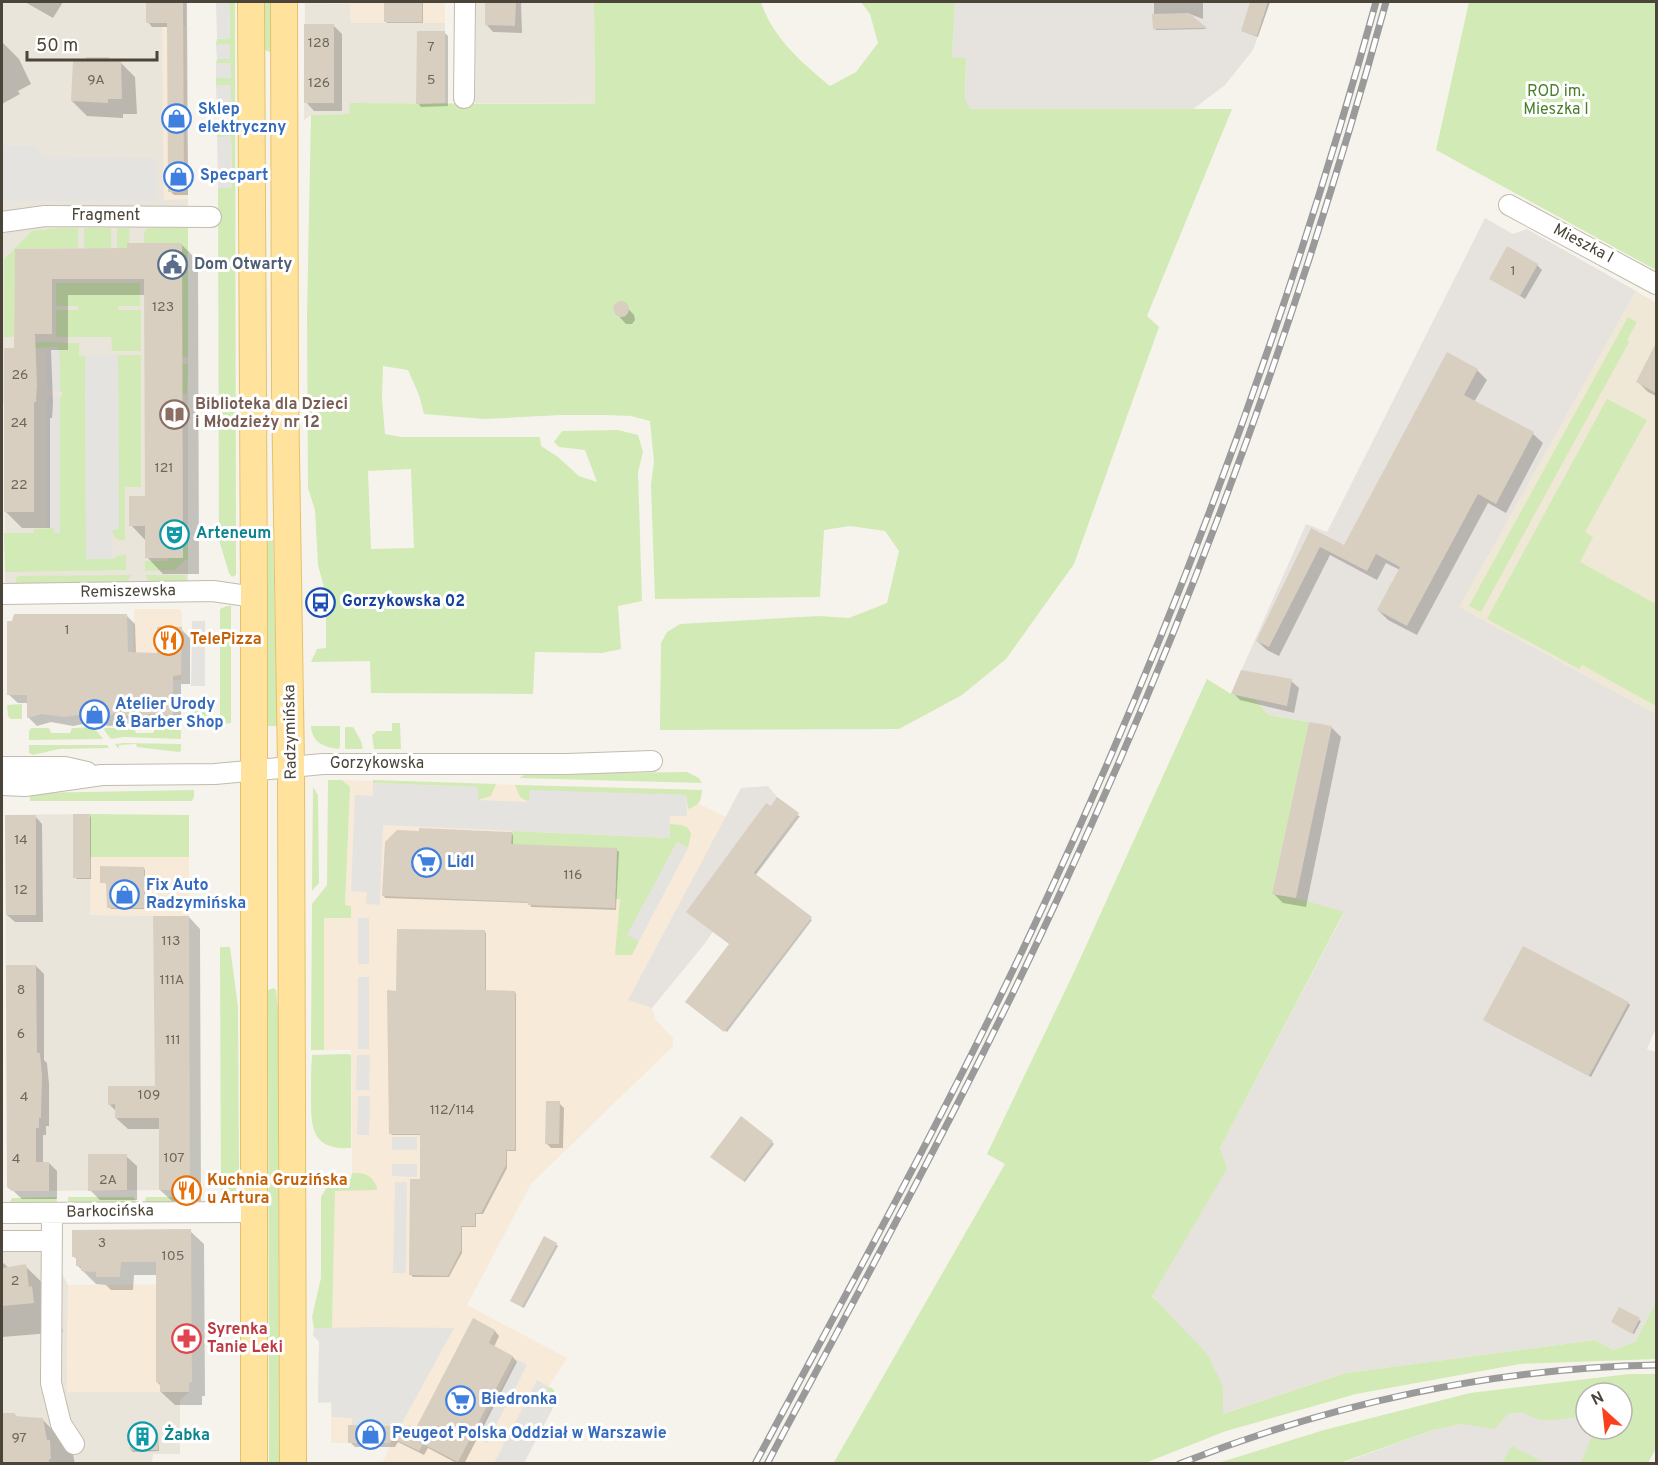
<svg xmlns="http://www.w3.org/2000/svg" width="1658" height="1465" font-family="Overpass,sans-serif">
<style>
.residential{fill:#eae5da}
.commercial{fill:#f7ead8}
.industrial{fill:#e6e2dd}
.education{fill:#efe8d6}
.green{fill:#d2eab5;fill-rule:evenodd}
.parking{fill:#e5e3e0}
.shadow{fill:#0003}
.building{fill:#d8cfc1}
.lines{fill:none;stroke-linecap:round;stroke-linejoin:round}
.minor-casing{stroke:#c2bbae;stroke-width:22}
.major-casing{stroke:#e6c16a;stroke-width:28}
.minor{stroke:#fff;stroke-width:20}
.major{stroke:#ffe39c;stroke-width:26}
.rail-casing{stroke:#9a9a9a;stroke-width:7}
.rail{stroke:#fff;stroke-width:4.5;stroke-dasharray:14;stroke-linecap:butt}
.labels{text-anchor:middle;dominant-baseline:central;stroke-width:6;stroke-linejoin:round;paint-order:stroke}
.number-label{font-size:14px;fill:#6e675b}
.park-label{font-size:16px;fill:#4a7f2a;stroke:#fff}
.shop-label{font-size:16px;font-weight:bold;fill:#366cbe;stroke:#fff;text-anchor:start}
.street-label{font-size:16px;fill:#4b4439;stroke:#fff}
.service-label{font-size:16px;font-weight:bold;fill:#4e5e75;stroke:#fff;text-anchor:start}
.education-label{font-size:16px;font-weight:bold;fill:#785e54;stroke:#fff;text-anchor:start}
.culture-label{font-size:16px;font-weight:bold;fill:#0d838f;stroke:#fff;text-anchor:start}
.transit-label{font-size:16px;font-weight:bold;fill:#164399;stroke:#fff;text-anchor:start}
.food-label{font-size:16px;font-weight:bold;fill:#c56008;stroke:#fff;text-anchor:start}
.health-label{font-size:16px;font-weight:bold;fill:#be3a42;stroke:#fff;text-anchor:start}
</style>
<rect width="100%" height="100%" fill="#f6f3ec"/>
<path class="residential" d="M2,2H186V26L163,27L164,199H188V585L14,586L5,582L4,403H2Z
M476,2H594L595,104L475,103Z
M305,3L350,4L351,23H445V103H351L349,114L311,115L304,120Z
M90,814V915L189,916V1190L12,1191L7,1187L5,815Z
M2,1230H58L60,1270L68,1285L67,1392H189L180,1400V1454H153L152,1463H2Z"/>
<path class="commercial" d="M305,2H445V23H351L350,4L305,3Z
M186,26L188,199L164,200L162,27Z
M134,609H179L182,612L181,680H133Z
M342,780L702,790L699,804L726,817L628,1000L652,1008L656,1020L673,1038V1046L531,1184L467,1305L567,1358L549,1386L555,1392L556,1399L524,1463H382L392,1443H331V1403H318L319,1342L313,1335L314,1328L332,1327L335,1191L351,1179L352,1173L351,1050H324V918H351L345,906L350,787Z
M90,857H189V916L90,915Z
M191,1284L192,1382L189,1383V1392H67L68,1285Z"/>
<path class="industrial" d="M955,2H1270L1253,50L1225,85L1192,110L970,109L965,98L966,59L952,57Z
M1485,218L1513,234L1527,229L1636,291L1460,607L1656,714V1028L1647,1049L1656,1052V1302L1635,1342L1613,1350L1595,1340L1346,1373L1223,1414V1386L1152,1295L1226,1169L1220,1148L1344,913L1296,898L1272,894L1309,722L1268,715L1256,700L1231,694L1306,524L1327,532Z
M768,786L777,797L799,813L702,947L652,1008L628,1000L741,788Z
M1586,1398V1429H1618L1603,1463L1340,1464L1433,1430Z"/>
<path class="education" d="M1636,291L1656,303V714L1459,607Z"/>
<path class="green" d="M229,2H235L236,575L232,577L229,573L219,540L218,188H232L231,137H217V129L231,128L230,114H217V106L231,105V86L216,85V78H231L230,63H216L217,59L230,58V44H216L217,39L230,38Z
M265,2H273L272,51L270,52L265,50Z
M594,2H761C772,37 802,63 830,86L856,72L878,43L870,14L861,2H955L952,57L966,58L965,98L970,109H1232L1147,316L1159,327L1074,564L1006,659L962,695L899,729L660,730L661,643L667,632L680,624L819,616L849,618L887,603L899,551L885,531L850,526L824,530L820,597L655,599L651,485L654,462L650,421L631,416L607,415H561L484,419L424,414L419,395L408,370L383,366L382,398L385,434L401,437H540L541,446L558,457L579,476L597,482L585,450L559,447L554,442L562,431L618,430L638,435L643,452L638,472L642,601L618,606L621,649L602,653L535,652L533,694L371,693L370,661L311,662L317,649L326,648V594L318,565L315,510L308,488L307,316L311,115L349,114L350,103L595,104ZM617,302H623L627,306L628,313L624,317H618L613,312V307ZM411,469L414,548L371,549L368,471Z
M1469,2H1656V270L1436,150Z
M59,228H78V248L15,249L14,337H4V259L32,231Z
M84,228H111V248H84Z
M117,228H130L129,243L127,248H117Z
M147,228H188V262H182V243H144V234Z
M182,268H188V357H182Z
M56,283H140V306H118V310H141V351H112L111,337H56V310H78V306H56Z
M1628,317L1637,322L1627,340L1629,342L1481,612L1469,606Z
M36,342L79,343V355L85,356L86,558L112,559L124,554L126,555V570L5,572L4,533H34V529L54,528L60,397L62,396V392L60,391L59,347L35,348Z
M118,355H141V487H125V540C117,541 113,537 112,529H119Z
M182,364H188L187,394H182Z
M1607,399L1647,420L1585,532L1593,537L1580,562L1656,604V706L1582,665L1579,669L1487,619Z
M183,526H188V558L175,570L145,571V561H167Z
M267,532L273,536L277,726H267Z
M131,575L126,584L16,586V578L19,576Z
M145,575H186L188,585L151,584Z
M227,606H231V723L223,724L220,714V609Z
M1207,679L1231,694L1256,700L1268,715L1309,722L1272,894L1296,898L1344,912L1220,1148L1227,1169L1152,1296L1207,1354L1223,1386V1414L1346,1373L1595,1340L1613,1350L1635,1342L1656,1302V1359L1520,1364L1356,1394L1226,1431L1145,1463L833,1464L1005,1164L987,1154L1075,970Z
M22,704V719H11L8,716L7,705Z
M192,707H211V724L197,720L191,714Z
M392,723H400L401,749H374L372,735L377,731H392Z
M311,726H340V747L338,749C323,747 312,742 311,726Z
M179,727L181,730V739L124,737L111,739L104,730L105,728H134L136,733H153L156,728Z
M345,727H353L361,741L363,749H345Z
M31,728H49L51,733H70L72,728C89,728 93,724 103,739L29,740V731Z
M124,743L181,744V751L179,752L137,747L136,744L119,745V748L117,747L115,744Z
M29,745H107L109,748L59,749L33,755L29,753Z
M687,772L699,778L702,783L519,778L526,774Z
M328,780H342L350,787L345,905L351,906V918H324V1050H311L312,904L327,885Z
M373,780L496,784L491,796L478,800V787L373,783Z
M515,785L702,790C701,802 699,805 688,809L686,795L530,791L529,802L520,797Z
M313,787L318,795L319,883L312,891Z
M194,790V797L192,801H30V793Z
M90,814L189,815V857H90Z
M670,824L682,825L688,828L691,834L688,848L677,842L628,934L639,941L632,955H615L620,899H615L617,849L531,845L511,853L512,831L669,838Z
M220,947H230L238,1007L239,1168L235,1196L227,1199H223L221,1194Z
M274,988L276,990L278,1010L279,1464L269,1463L268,990Z
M348,1054L351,1055V1148C312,1150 311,1129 311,1097C311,1083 311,1069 312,1055Z
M352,1173C366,1173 372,1175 377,1188V1190L335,1191L332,1328H314L312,1317L321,1278V1197L329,1184L335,1181L351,1179Z
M56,1197L57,1202L55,1205L12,1204L10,1201L12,1198Z
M68,1197H133L136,1200L133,1204L68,1203Z
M146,1197H190L189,1203L147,1204L145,1200Z
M1629,1374H1656V1448L1648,1463H1581L1595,1429H1622V1393H1586V1417C1563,1416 1545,1427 1523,1412L1508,1414L1494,1429L1462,1424L1433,1430L1340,1463H1218L1324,1430L1470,1393Z
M549,1387L553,1389L556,1396L552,1410L540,1404Z
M1512,1446L1545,1463H1502Z"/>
<path class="parking" d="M216,2H229L230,38L217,39Z
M216,44H230V59H217Z
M216,63H231V78H216Z
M216,85H231V106H217Z
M231,136L232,188H218L217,137Z
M2,145L34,146L44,157L156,158L157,201H2Z
M47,347H59L60,391H47Z
M118,355L119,529L112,530V559H86L85,356Z
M47,397H60V533H54V528H47Z
M192,621H205V639H192Z
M192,643L205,644V686H191Z
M373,783L478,787V800L529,802L530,790L686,795L687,816H670V838L383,825L380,905L366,904L367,892L351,891L355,795L373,796Z
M677,842L688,848L639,941L627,935Z
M358,918H369V964H358Z
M358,977H369V1049H358Z
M357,1055H370L369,1090H356Z
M358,1096H370L369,1135H357Z
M392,1137H417V1150H392Z
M392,1164H417V1177L392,1176Z
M395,1182H407L406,1273H393Z
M314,1328L375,1327L454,1328L401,1425H352V1418L332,1417L331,1402L318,1403L319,1342L313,1335Z
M516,1359L527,1365L487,1443L475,1437Z
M537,1380L549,1387L540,1404L552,1410L524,1463H494Z"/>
<path class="shadow" d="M25,2H63L53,18Z
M147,2H187L188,195H174L170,191L169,27H152L148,22Z
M385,2H423V23H387L385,21Z
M487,2H521L522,33L493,32L486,24Z
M1111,2H1226L1203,3V19L1187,13L1206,29L1156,30L1154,28V2Z
M1252,2H1270L1258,37L1242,31Z
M333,25L342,34V111H314L306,102Z
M445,33L448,36V106L421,107L418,103Z
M2,42L19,59L31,84L18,91L20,94L2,104Z
M108,58L112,62H120L135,77L137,114H123V118L87,116L72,101Z
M181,244L198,261L199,574H163L147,557V542L131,525L147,498L146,295H68V350H51L53,403L52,418H50V528H22L6,512L16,349V250H129Z
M1537,265L1542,270L1525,299L1491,278Z
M618,303H623L634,315L635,320L632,324H626L615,312V308Z
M1652,355L1656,358V396L1648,392L1638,382Z
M1477,370L1487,380L1474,402L1533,434L1543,443L1506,513L1488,503L1417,635L1388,620L1378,610L1400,570L1386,563L1377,580L1330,555L1279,656L1267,650L1257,641L1312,530L1345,547Z
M126,615L135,624L136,654H158L181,629L190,638V684H181V725L160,723L146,725L124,723L110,726L88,723L73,726L51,722L37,726L28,717V703H18L8,694Z
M1291,681L1299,688L1294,713L1240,700L1233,693Z
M1331,727L1341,737L1306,907L1283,903L1273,893Z
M771,808L800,816L755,876L812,920L727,1032L689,1004L731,944Z
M89,815L91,817V879H77L75,877Z
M35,816L42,824L43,922H15L7,915Z
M511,833L513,835V845L617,850L619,852L616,910L531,907L530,903L385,898L384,896Z
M144,868L145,870V909H111L109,907L108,884L101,882Z
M189,917L200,929L201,1201H172L160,1190V1129H128L116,1118V1111L109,1104L157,1087Z
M484,931L486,933V992H515L516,994V1151H507V1168L483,1214H476V1227H462V1253L449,1277H413L411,1275L422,1181V1135H392L391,1133L398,993Z
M36,966L44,974V1060L47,1063L49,1084V1126H46V1135H43V1163H49L57,1171V1199H22L8,1186Z
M1628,1003L1630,1005L1591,1077L1487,1022Z
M559,1103L564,1108L563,1148H551L547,1144Z
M772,1142L774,1144L745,1182L714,1158Z
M126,1156L137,1166V1200H100L90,1190Z
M190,1231L204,1244L205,1396H202V1405H175L161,1392V1386L157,1382V1275H134L133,1290H111L106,1285L96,1284L78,1266V1260L73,1256Z
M556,1244L558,1246L524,1308L513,1302Z
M2,1262L9,1268L25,1266L55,1295L63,1332L2,1337Z
M473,1320L495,1331L499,1336L494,1347L513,1357L517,1362L464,1464H458L428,1448L424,1455L398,1442L395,1447H355L350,1442L417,1427Z
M1639,1320L1641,1321L1634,1334L1615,1324Z
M2,1414H14L18,1418L43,1420L72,1450L75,1464H2Z
M156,1431L158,1433L159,1451L133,1452L131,1450Z"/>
<path class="building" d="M146,2H183L184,191L168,192L167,23H146Z
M384,2H422V22H384Z
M485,2H516L515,26L485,25Z
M1250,2H1268L1257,36L1241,31Z
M1189,13L1207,28L1153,29L1152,14Z
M304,24H334V103H304Z
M417,31H445V103L416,104Z
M86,57H109V60H121L122,99H108V103L71,101L73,60H86Z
M127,243H182L183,558H145V526H129V496H145L144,279H52V334H35L37,385L36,402H34V512H4V348H14L15,249L127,248Z
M1507,246L1538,264L1520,296L1489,279Z
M613 309a8 8 0 1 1 16 0a8 8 0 1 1-16 0Z
M1656,343V393L1636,382Z
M1447,352L1478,369L1464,395L1534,432L1496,504L1478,494L1407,626L1377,610L1400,567L1376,554L1367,571L1320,547L1269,647L1256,641L1311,528L1344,545Z
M14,614H127L128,652L157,653V627H182L181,675L173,676V716L150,714L136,717L114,714L100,717L78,715L64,717L42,714L27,718V695H7V621H12Z
M1241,670L1292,679L1287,706L1231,694Z
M1309,722L1332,726L1296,898L1272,894Z
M777,797L799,813L754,873L812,917L724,1032L685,1002L729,944L686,912L766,803L771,806Z
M73,814H90V878H73Z
M5,815H36V915H6Z
M419,828L512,832L511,844L617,848L615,908L528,905V902L382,896L385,842L397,830L419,831Z
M100,866L144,867V908H107L106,883H100Z
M153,916H189L190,1190H159V1118H115V1104L108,1105V1086H155Z
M397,929L485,930V990L515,991V1150H506V1165L481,1213H475V1226H461V1250L448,1276L409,1275L410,1179H420V1134H389L387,990L396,991Z
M1523,946L1629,1002L1589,1076L1483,1020Z
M6,965H36L37,1053H40L42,1075L41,1118H39V1128H36V1162H49V1191H12L7,1187Z
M546,1101H560L559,1144H545Z
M741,1116L773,1141L743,1181L710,1157Z
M88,1154H127V1190L88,1191Z
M191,1229L192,1382L189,1383V1392H160V1383L156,1382V1262H121L120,1277H96V1272L81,1271V1266H76V1257H72V1230Z
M544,1236L557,1243L522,1307L510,1301Z
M26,1264L29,1287L32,1286L34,1303L2,1306V1268Z
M1619,1307L1640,1318L1632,1334L1611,1322Z
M473,1318L495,1330L489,1343L513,1356L458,1462L423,1444L419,1451L392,1438L390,1443H348V1425L417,1426Z
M2,1413H15V1416L43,1418L47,1440H50L51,1459H49V1464H2Z
M157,1429L158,1450H130L129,1430Z"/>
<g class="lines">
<defs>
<path id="minor" d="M464,98L465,2
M1509,205L1656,284
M2,222L45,216L211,217
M2,594L213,591L254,597
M2,767H65L87,772
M2,785L25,786L102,775L215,774L323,764H567L652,761
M2,1213L254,1212
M52,1213L51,1383L61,1424L74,1444
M2,1241H52"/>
<path id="major" d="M251,2L254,597V1464
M284,2L285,392L291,766L293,1464"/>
</defs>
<use href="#minor" class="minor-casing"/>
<use href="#major" class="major-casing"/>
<use href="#minor" class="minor"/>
<use href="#major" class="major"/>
<defs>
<path id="rail" d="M755,1464C857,1273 962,1084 1052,887C1184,602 1292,305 1376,2
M767,1464C868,1273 973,1084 1063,887C1195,602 1303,305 1386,2
M1179,1464C1330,1404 1493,1368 1656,1365"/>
</defs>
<use href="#rail" class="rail-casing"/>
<use href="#rail" class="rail"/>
</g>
<defs>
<symbol id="shop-ring" viewBox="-11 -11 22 22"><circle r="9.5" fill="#fff" stroke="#3f7fe0" stroke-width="1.5"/><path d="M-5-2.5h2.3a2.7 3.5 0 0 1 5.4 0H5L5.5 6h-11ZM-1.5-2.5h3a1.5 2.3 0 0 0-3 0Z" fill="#3f7fe0"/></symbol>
<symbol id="civic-ring" viewBox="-11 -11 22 22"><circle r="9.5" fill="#fff" stroke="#5c6f8a" stroke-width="1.5"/><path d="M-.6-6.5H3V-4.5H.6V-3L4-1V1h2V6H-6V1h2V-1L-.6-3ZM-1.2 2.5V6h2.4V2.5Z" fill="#5c6f8a"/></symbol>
<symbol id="library-ring" viewBox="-11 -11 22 22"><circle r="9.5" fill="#fff" stroke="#8d6e63" stroke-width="1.5"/><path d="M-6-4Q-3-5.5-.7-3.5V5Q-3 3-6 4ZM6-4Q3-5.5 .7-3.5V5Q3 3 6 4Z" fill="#8d6e63"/></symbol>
<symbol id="theatre-ring" viewBox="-11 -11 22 22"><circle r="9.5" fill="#fff" stroke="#0f9aa8" stroke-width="1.5"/><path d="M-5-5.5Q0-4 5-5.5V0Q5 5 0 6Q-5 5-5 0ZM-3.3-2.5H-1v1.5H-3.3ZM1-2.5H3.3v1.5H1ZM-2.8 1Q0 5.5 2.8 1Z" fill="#0f9aa8"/></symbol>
<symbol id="bus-ring" viewBox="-11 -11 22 22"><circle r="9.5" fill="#fff" stroke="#1a4fb4" stroke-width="1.5"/><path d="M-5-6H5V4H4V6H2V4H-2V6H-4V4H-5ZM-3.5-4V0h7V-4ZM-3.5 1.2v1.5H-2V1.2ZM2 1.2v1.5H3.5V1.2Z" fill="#1a4fb4"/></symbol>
<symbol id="restaurant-ring" viewBox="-11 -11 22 22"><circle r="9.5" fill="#fff" stroke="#e8710a" stroke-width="1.5"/><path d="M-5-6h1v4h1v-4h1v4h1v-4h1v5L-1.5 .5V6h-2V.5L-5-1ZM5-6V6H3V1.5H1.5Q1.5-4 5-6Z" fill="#e8710a"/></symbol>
<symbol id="supermarket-ring" viewBox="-11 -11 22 22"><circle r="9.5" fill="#fff" stroke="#3f7fe0" stroke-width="1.5"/><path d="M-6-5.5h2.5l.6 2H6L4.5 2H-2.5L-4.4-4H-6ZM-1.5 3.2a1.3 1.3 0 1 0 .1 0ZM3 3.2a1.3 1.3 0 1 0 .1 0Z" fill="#3f7fe0"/></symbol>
<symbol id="pharmacy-ring" viewBox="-11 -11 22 22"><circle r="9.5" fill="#fff" stroke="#e0444e" stroke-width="1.5"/><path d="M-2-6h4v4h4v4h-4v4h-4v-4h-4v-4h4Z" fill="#e0444e"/></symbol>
<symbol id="building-ring" viewBox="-11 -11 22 22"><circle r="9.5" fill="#fff" stroke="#0f9aa8" stroke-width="1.5"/><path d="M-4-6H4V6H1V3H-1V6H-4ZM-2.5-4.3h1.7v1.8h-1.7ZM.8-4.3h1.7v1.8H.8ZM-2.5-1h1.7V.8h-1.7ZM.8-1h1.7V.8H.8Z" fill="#0f9aa8"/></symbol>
</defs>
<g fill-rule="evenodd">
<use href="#shop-ring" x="160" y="102" width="33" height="33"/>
<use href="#shop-ring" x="162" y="160" width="33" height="33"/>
<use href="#civic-ring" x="156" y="248" width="33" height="33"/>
<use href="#library-ring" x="158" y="398" width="33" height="33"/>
<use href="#theatre-ring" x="158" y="518" width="33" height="33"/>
<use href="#bus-ring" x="304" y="586" width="33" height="33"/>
<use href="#restaurant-ring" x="152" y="624" width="33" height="33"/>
<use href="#shop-ring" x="78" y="698" width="33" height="33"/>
<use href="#supermarket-ring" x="410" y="846" width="33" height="33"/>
<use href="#shop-ring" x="108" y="878" width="33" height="33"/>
<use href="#restaurant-ring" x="170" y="1174" width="33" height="33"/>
<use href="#pharmacy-ring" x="170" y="1322" width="33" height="33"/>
<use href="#supermarket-ring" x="444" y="1384" width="33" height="33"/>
<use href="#shop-ring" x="354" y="1418" width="33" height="33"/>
<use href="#building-ring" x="126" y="1420" width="33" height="33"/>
</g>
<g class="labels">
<g class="number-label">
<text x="319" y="43">128</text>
<text x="431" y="47">7</text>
<text x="96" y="80">9A</text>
<text x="431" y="80">5</text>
<text x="319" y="83">126</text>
<text x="1513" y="271">1</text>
<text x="163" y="307">123</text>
<text x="20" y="375">26</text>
<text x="19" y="423">24</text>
<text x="164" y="468">121</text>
<text x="19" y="485">22</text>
<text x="67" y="630">1</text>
<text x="21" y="840">14</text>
<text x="573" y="875">116</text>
<text x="21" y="890">12</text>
<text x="171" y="941">113</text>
<text x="172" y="980">111A</text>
<text x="21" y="990">8</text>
<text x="21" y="1034">6</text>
<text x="173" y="1040">111</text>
<text x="149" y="1095">109</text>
<text x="24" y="1097">4</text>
<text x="452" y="1110">112/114</text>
<text x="174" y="1158">107</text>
<text x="16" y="1159">4</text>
<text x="108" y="1180">2A</text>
<text x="102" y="1243">3</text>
<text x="173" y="1256">105</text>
<text x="15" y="1281">2</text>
<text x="19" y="1438">97</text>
</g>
<g class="park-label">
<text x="1556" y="92">ROD im.<tspan x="1556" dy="18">Mieszka I</tspan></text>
</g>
<g class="shop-label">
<text x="198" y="110">Sklep<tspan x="198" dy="18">elektryczny</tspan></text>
<text x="200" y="176">Specpart</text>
<text x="115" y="705">Atelier Urody<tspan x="115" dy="18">&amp; Barber Shop</tspan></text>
<text x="447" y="863">Lidl</text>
<text x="146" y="886">Fix Auto<tspan x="146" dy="18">Radzymińska</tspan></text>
<text x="481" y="1400">Biedronka</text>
<text x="392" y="1434">Peugeot Polska Oddział w Warszawie</text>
</g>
<g class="street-label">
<text x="106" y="216">Fragment</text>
<text transform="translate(1583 244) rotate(28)">Mieszka I</text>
<text transform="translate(128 592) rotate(-1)">Remiszewska</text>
<text transform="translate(291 732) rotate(-91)">Radzymińska</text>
<text x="377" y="764">Gorzykowska</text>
<text transform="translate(110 1212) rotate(-1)">Barkocińska</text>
</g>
<g class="service-label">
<text x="194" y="265">Dom Otwarty</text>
</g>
<g class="education-label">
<text x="195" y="405">Biblioteka dla Dzieci<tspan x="195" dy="18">i Młodzieży nr 12</tspan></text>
</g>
<g class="culture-label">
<text x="196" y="534">Arteneum</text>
<text x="164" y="1436">Żabka</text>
</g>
<g class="transit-label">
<text x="342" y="602">Gorzykowska 02</text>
</g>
<g class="food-label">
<text x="190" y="640">TelePizza</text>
<text x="207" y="1181">Kuchnia Gruzińska<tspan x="207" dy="18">u Artura</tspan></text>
</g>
<g class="health-label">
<text x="207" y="1330">Syrenka<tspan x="207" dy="18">Tanie Leki</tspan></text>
</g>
</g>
<rect width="1658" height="1465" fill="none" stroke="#4b4439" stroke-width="6"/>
<g transform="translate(1604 1411) rotate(333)"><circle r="28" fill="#ffffff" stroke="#b7b4b0" stroke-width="1.5"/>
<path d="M0-4.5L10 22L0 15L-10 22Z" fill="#fc3f1d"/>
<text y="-9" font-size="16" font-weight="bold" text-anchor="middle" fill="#4b4439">N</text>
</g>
<path d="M27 51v9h130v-9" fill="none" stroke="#4b4439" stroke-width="3"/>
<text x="36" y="51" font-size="18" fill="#4b4439" stroke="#ffffff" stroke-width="4.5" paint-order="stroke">50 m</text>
</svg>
